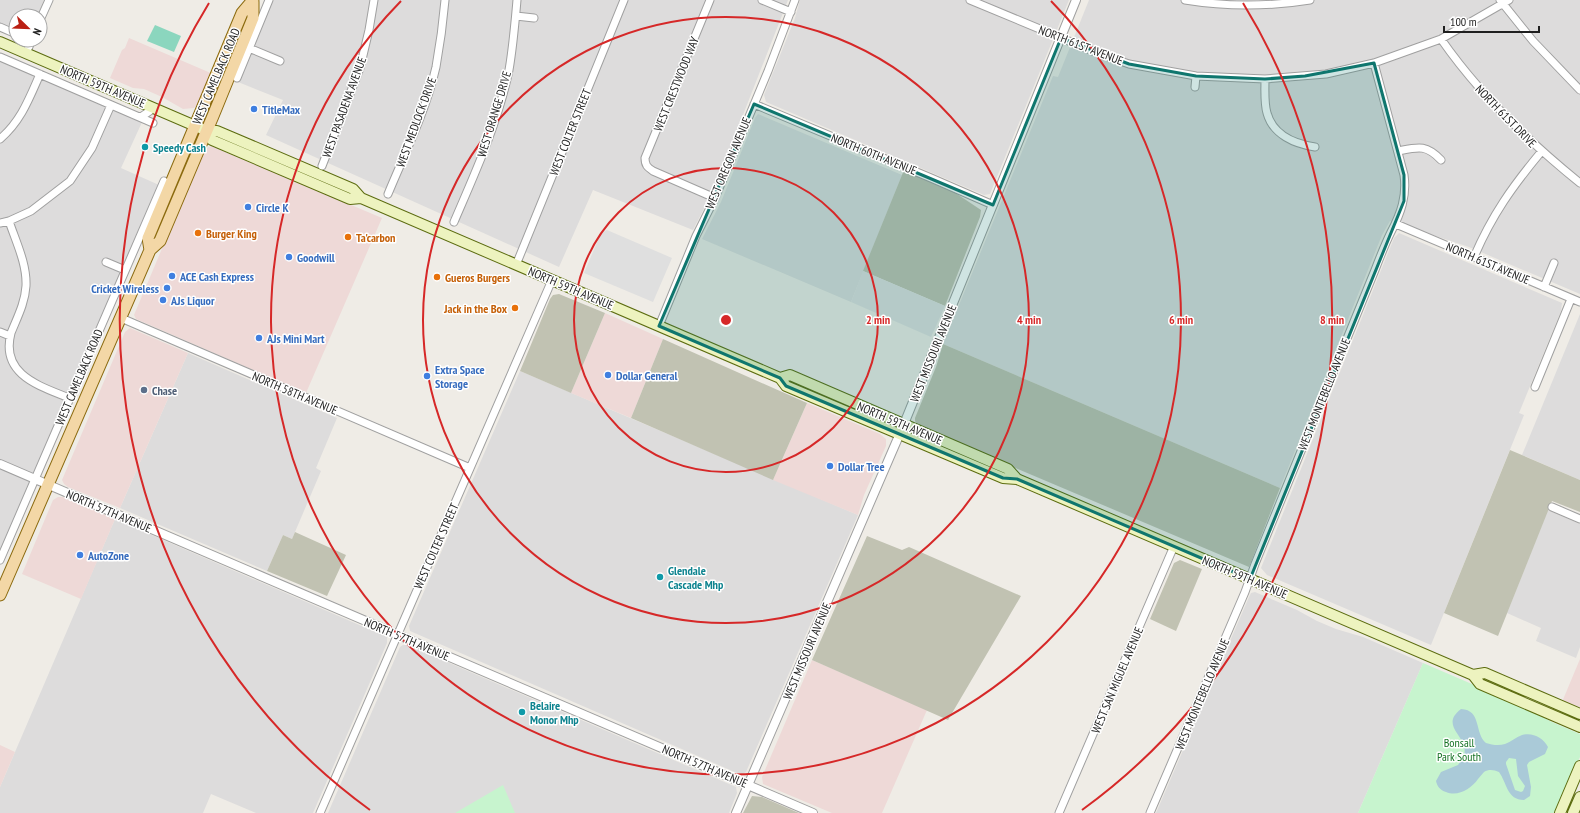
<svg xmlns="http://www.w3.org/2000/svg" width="1580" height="813" font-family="'PT Sans Narrow',sans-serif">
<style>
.residential{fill:#dddcdc}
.commercial{fill:#eed9d7}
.construction{fill:#c1c2b2}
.park{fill:#c7f4ce}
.pitch{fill:#8bd6be}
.parking{fill:#dfdfdf}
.water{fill:#aacad8;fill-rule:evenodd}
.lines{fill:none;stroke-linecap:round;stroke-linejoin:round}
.minor-casing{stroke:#a0a0a0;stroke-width:9}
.tertiary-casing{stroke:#a0a0a0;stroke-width:10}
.secondary-casing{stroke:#5c6c0f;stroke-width:12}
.primary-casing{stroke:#8b6a0e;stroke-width:13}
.minor{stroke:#fff;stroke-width:7}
.tertiary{stroke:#fff;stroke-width:8}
.secondary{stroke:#edf3bf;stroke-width:10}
.primary{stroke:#f3d7a6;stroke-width:11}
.marked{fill:#0f766e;fill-opacity:0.2;stroke:#0f766e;stroke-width:3;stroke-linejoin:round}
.ring{fill:none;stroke:#d62828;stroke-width:2}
.shop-dot{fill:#3f7fe0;stroke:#fff;stroke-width:1.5}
.culture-dot{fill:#0f9aa8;stroke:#fff;stroke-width:1.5}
.food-dot{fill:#e8710a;stroke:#fff;stroke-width:1.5}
.service-dot{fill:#5c6f8a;stroke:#fff;stroke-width:1.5}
.labels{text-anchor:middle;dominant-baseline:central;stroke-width:3;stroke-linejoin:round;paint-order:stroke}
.street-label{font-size:12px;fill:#1f1f1f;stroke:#fff}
.shop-label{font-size:12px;font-weight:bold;fill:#366cbe;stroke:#fff;text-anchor:start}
.culture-label{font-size:12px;font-weight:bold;fill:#0d838f;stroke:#fff;text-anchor:start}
.food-label{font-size:12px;font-weight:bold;fill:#c56008;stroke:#fff;text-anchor:start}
.service-label{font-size:12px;font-weight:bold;fill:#4e5e75;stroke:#fff;text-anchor:start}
.park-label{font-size:12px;fill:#167324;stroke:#fff}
.centre{fill:#d62828;stroke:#fff;stroke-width:2}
.ring-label{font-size:12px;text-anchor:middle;font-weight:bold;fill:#d62828;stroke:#fff;stroke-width:3;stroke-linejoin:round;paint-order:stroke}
</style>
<rect width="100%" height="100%" fill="#efece6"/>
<path class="residential" d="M0,0H44L38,16H16V30L0,24Z
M272,0H788L714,189L693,230L593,190L559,267L266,135L283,100L238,82Z
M800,0H1069L990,194L984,195L766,102L764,95L795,18Z
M1089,0H1580V294L1469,247L1390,221L1382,235L1280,488L943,344L1053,76L1058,77Z
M0,59L143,120L121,168L159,185L0,553Z
M758,114L902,175L851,302L702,239L721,202L755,118Z
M1399,233L1562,303L1561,311L1519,413L1524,415L1431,645L1267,575L1261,568L1394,238Z
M1580,314V480L1522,455Z
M188,353L337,418L316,468L321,471L292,539L283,535L267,571L120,508Z
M520,371L858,515L746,772L742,774L737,773L410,631L409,626Z
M1548,510L1580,524V647L1576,658L1536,641L1541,628L1507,613Z
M115,519L387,637V643L313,813H256L211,794L203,813H0V787Z
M1255,592L1297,610L1317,621L1336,629L1363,637L1423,663L1358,813H1156L1249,597L1251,593Z
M403,645H408L736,787L737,793L729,813H328L400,647Z"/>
<path class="commercial" d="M129,38L213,74L198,104L194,108L183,109L162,97L144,89L133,88L110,78L122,50L125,48Z
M211,146L382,218L306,393L136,319L134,315L204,149Z
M605,313L663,339L631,418L571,393Z
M130,328L188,353L120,508L68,487L64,484L62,480L125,332Z
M807,403L880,434L886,439V446L864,495L858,515L773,480Z
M58,497H63L115,519L81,599L22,574L53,500Z
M1580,659V707L1562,702Z
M812,660L927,710L882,813H832L763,784L762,777Z
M0,745L15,752L0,787Z"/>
<path class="construction" d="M904,170L954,192L981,210L980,217L945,306L863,271Z
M559,294L605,313L571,393L520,371L550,299L553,295Z
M663,339L807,403L773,480L631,418Z
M943,344L1280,488L1249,567L919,427L915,421V418L936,367Z
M1510,450L1580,480V512L1552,501L1498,636L1444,613Z
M295,532L346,555L327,596L267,571L283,535L292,539Z
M867,536L902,550L909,547L1021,596L948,720L812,660Z
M1180,560L1202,569L1176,631L1150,619L1174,563Z
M752,796L762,797L799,813H743Z"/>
<path class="park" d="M1423,663L1516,703L1552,722L1580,734V757L1555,813H1358Z
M503,785L515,813H455Z"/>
<path class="pitch" d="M155,25L181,36L174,52L147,41Z"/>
<path class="parking" d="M607,230L672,258L653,302L584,273L601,233Z
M863,271L945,306L931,337L851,302Z"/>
<path class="water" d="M1461,709C1482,710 1474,733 1486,743C1492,745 1499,746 1505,744C1511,742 1516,737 1522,735C1532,732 1543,737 1548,747L1545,754L1529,762L1527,765L1531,787L1530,796L1524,800C1507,800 1507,783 1499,772C1494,770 1489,769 1484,772C1482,774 1480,777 1478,779C1471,789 1458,797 1446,792C1440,790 1437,786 1436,781L1441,772L1458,765L1464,756C1465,752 1465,747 1463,743C1457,731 1444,722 1461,709ZM1509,758L1516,759L1518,776L1525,786L1523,791L1521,792L1515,790L1506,764V762Z"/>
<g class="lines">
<defs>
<path id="minor" d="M710,0L645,158C645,165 647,167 653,171L715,198
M762,0L791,12
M970,0L1100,54L1129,64L1196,76L1265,79L1326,74L1374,63L1441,39L1509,0
M1185,0C1228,7 1267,7 1310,0
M1500,0L1533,41L1580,90
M516,16L534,18
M40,20L49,0
M0,27L16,34
M1441,39C1480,95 1528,141 1580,183
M249,48L280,61
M26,53L32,40
M0,57L153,123
M237,78L269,0
M1265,79C1265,90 1264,103 1267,113C1273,135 1295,144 1315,147
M1195,87L1196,76
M754,104L931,178L993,205
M141,117L154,108
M0,139C21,121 29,99 40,74
M1398,151C1418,147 1426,144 1441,160
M322,166L360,68L369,30L374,0
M388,194C405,153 426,111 436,67C440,45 443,23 445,0
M9,221C16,242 27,264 26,286C25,303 17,318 11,333C0,375 40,386 69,398
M454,222C475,173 498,123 509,70C513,47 515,23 517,0
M0,223L9,221L31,211L70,181L92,148L111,105
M1396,224L1580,302
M1474,257C1492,215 1512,187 1541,152
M106,262L125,270
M516,265L624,0
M1544,287L1554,263
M121,318L470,468
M659,326L696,236L715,198L768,71L795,0
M0,332L10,336
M1535,387L1571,299
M1552,507L1580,519
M0,560L164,181
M320,813L552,280
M1059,813L1174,546
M1150,813L1245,592L1255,564L1375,270C1380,257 1385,244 1391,232C1401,213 1407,196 1404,175L1374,63"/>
<path id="tertiary" d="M0,464L813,813
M736,813L904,424L1076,0"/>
<path id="secondary" d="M0,42L207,131H217L353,189L361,198
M207,131L212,140L350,199L361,198L780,378L786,386L1003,478L1017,479L1066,500L1473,675L1480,684L1580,727
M780,378L790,375L1008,469L1017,479
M1473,675L1485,673L1580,714
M1560,813L1580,766
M1573,813L1580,797"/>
<path id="primary" d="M150,250L148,238L242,13L253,0
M0,595L150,250L160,241L213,116L253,18V2"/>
</defs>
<use href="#minor" class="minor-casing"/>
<use href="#tertiary" class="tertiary-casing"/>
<use href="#secondary" class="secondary-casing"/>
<use href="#primary" class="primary-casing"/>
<use href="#minor" class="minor"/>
<use href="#tertiary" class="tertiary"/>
<use href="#secondary" class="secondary"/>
<use href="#primary" class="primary"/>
</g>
<path class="marked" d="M1061,38L1129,64L1196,76L1265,79L1305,76L1374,63L1404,175V201L1250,579L1017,479L1003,478L786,386L780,378L659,326L754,104L993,205Z"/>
<g class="ring">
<circle cx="726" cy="320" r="152"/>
<circle cx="726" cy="320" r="303"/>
<path d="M1051 1A455 455 0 1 1 401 1"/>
<path d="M370 810A606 606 0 0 1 209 3M1243 3A606 606 0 0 1 1082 810"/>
</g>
<g class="shop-dot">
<circle cx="254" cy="109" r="4"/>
<circle cx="248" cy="207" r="4"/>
<circle cx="289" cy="257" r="4"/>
<circle cx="172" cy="276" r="4"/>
<circle cx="167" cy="288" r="4"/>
<circle cx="163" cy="300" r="4"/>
<circle cx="259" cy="338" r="4"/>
<circle cx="608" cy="375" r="4"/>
<circle cx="427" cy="376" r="4"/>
<circle cx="830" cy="466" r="4"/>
<circle cx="80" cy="555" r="4"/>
</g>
<g class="culture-dot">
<circle cx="145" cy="147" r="4"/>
<circle cx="660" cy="577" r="4"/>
<circle cx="522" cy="712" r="4"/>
</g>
<g class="food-dot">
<circle cx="198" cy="233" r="4"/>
<circle cx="348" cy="237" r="4"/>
<circle cx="437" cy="277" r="4"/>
<circle cx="515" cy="308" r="4"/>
</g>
<circle class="service-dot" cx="144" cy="390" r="4"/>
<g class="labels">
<g class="street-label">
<text transform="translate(1081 45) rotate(21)">NORTH 61ST AVENUE</text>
<text transform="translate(216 76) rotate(-67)">WEST CAMELBACK ROAD</text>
<text transform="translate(676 84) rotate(-68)">WEST CRESTWOOD WAY</text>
<text transform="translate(103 86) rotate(23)">NORTH 59TH AVENUE</text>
<text transform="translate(344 107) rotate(-70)">WEST PASADENA AVENUE</text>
<text transform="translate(494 114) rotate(-73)">WEST ORANGE DRIVE</text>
<text transform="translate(1506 116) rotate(46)">NORTH 61ST DRIVE</text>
<text transform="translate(416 122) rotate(-70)">WEST MEDLOCK DRIVE</text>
<text transform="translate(570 132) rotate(-68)">WEST COLTER STREET</text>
<text transform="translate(874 154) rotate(22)">NORTH 60TH AVENUE</text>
<text transform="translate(728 163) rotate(-67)">WEST OREGON AVENUE</text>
<text transform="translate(1488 263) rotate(23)">NORTH 61ST AVENUE</text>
<text transform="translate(571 288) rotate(23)">NORTH 59TH AVENUE</text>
<text transform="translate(933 353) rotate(-68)">WEST MISSOURI AVENUE</text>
<text transform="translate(79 377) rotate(-67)">WEST CAMELBACK ROAD</text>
<text transform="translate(295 393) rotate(23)">NORTH 58TH AVENUE</text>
<text transform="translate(1324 394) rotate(-68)">WEST MONTEBELLO AVENUE</text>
<text transform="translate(900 423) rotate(23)">NORTH 59TH AVENUE</text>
<text transform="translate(109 511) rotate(23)">NORTH 57TH AVENUE</text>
<text transform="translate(436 546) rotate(-66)">WEST COLTER STREET</text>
<text transform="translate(1245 577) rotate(23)">NORTH 59TH AVENUE</text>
<text transform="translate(407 639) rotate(23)">NORTH 57TH AVENUE</text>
<text transform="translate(807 651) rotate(-67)">WEST MISSOURI AVENUE</text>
<text transform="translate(1117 680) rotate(-67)">WEST SAN MIGUEL AVENUE</text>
<text transform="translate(1202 694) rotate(-67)">WEST MONTEBELLO AVENUE</text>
<text transform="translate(705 766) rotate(23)">NORTH 57TH AVENUE</text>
</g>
<g class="shop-label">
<text x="262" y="109">TitleMax</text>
<text x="256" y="207">Circle K</text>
<text x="297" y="257">Goodwill</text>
<text x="180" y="276">ACE Cash Express</text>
<text x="159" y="288" text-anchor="end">Cricket Wireless</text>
<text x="171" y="300">AJs Liquor</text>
<text x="267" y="338">AJs Mini Mart</text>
<text x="435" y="369">Extra Space<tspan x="435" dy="14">Storage</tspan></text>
<text x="616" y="375">Dollar General</text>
<text x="838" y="466">Dollar Tree</text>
<text x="88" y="555">AutoZone</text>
</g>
<g class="culture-label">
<text x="153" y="147">Speedy Cash</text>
<text x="668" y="570">Glendale<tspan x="668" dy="14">Cascade Mhp</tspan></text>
<text x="530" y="705">Belaire<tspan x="530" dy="14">Monor Mhp</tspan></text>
</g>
<g class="food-label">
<text x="206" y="233">Burger King</text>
<text x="356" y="237">Ta'carbon</text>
<text x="445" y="277">Gueros Burgers</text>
<text x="507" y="308" text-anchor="end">Jack in the Box</text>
</g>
<g class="service-label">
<text x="152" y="390">Chase</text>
</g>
<g class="park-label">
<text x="1459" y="742">Bonsall<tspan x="1459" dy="14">Park South</tspan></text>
</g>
</g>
<circle cx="726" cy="320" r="6" class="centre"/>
<g class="ring-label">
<text x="878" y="324">2 min</text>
<text x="1029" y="324">4 min</text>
<text x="1181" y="324">6 min</text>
<text x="1332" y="324">8 min</text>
</g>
<g transform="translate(28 28) rotate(113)"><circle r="19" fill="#ffffff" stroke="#a5a5a5"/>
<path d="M0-3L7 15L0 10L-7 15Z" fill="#ba1f13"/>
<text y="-6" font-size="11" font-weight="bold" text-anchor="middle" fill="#1f1f1f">N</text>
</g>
<path d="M1444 26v6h95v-6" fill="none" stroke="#1f1f1f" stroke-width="2"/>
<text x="1450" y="26" font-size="12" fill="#1f1f1f" stroke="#ffffff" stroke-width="3" paint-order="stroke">100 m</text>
</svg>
